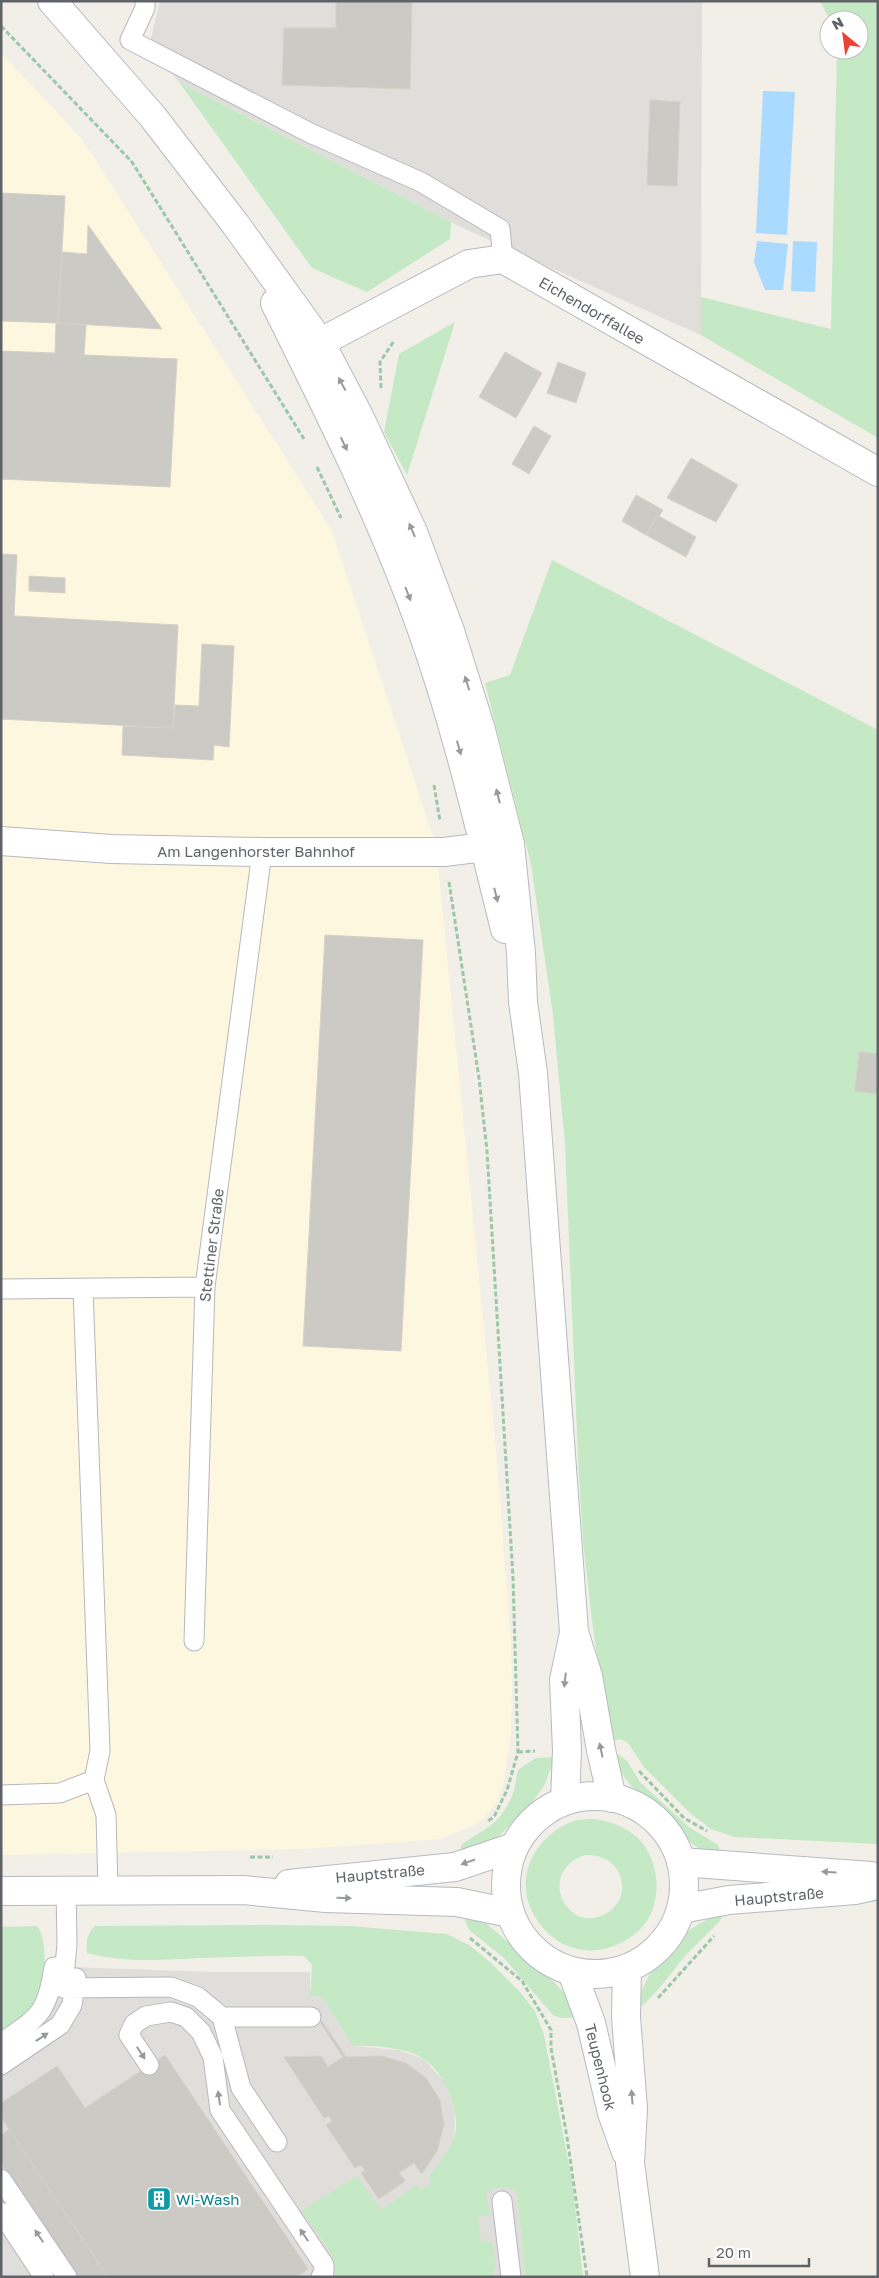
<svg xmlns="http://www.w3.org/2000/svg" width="879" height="2278" font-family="'Golos Text',sans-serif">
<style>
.commercial{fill:#fef7e0}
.industrial{fill:#e0deda}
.green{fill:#c5e8c5;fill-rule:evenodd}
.water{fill:#aadaff}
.building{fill:#cccac5;stroke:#d6d1c6}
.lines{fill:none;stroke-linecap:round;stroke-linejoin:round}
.lane-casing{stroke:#b5b8bc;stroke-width:21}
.street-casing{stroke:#b5b8bc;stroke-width:30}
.secondary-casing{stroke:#b6babf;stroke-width:30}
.path{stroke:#9cc7a9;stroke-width:3;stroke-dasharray:5 2.5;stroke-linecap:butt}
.lane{stroke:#fff;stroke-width:19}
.street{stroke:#fff;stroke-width:28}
.secondary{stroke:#fff;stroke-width:28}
.oneway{fill:#979a9d}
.labels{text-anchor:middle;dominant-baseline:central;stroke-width:4.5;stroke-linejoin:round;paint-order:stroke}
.street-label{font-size:15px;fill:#5f6368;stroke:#fff}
.culture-label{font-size:15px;fill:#0d838f;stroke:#fff;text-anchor:start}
</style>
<rect width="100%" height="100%" fill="#f1efe8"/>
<path class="commercial" d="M1,53L82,139L331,529L436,845L497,1460L511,1644L512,1686L511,1731L504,1782L498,1800L485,1817L474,1825L440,1839L302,1849L1,1855Z"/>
<path class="industrial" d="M160,1H702L701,335L467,230L179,82L149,46Z
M44,1966L214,1972H310V1996L322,1997L353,2046L398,2050L424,2059L446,2084L455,2110L454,2137L517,2192L525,2277H1V2031L24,2015L40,1991Z"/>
<path class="green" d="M820,1H878V438L701,335V297L831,329L837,50H859V20H830Z
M179,82L451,222L450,239L367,292L312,268Z
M455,322L407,475L384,432L399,354Z
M552,560L878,730V1844L734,1837L711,1829L690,1813L644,1767L628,1743L621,1739L610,1741L592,1621L583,1540L578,1458L565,1144L553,1015L531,864L485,683L510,675Z
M619,1755L627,1761L640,1782L689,1827L718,1845L722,1857C686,1847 687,1837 664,1814C640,1790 627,1791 614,1756Z
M555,1757L544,1786L530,1805L491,1844L461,1856V1845C486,1827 498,1827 512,1796C516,1787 515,1777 519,1769L536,1758Z
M594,1819C608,1821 621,1825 633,1834C663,1856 665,1911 635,1934C625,1942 615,1946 604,1949C590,1952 576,1950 563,1944C548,1935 535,1922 529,1904C517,1870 539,1835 571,1822C578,1819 587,1819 594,1819ZM585,1855C605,1854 623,1866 622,1888C622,1899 616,1907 607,1913C569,1937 534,1873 585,1855Z
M721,1914L722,1917L720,1921C709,1932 698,1943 687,1954C676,1966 650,2004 637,2008C644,1968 682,1926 721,1914Z
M463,1915L487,1924L552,1980L567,1996L579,2017L561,2018L553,2015L503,1957L469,1930Z
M271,1925L349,1926L447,1934L469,1945L490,1962L520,1992L535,2011L544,2035L572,2180L583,2277H525L517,2192C508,2185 495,2186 486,2193L490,2215L478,2216L481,2242L492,2241L496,2267L492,2277H335C342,2261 311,2225 301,2211L357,2176L381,2210L417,2185L421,2190L431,2183L429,2176C438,2164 449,2152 454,2138C462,2112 445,2074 424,2059C408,2048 372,2045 353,2046L322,1997L310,1996L312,1965L304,1956C269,1955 235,1957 200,1958C162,1960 124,1963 87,1953C86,1942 87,1934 95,1926Z
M37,1926C49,1941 45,1984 37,2001C30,2015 14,2022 1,2031V1927Z"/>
<path class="water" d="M763,91L795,92L787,235L756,233Z
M757,241L788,244L783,290H765L754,262Z
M793,241L817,242L815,292L791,291Z"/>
<path class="building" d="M336,1H412L410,89L282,85L284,28H334L336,27Z
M650,100L680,102L677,186L647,185Z
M1,193L65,196L58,323L1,321Z
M88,225L162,329L58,323L62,252L87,254Z
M56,323L86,325L84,355L177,359L170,487L1,479V351L55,353Z
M505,352L542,373L516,418L479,397Z
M558,362L586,373L576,403L547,393Z
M534,426L551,436L529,474L512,464Z
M691,458L738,485L716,522L667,498Z
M636,495L663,510L646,535L622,521Z
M657,515L696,537L686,557L646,535Z
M1,554L17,555L14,616L178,625L173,728L1,719Z
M29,576L65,578V593L29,591Z
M202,644L234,646L229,747L214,745L213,760L122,755L123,726L173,728L175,705L199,706Z
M325,935L423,940L401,1351L303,1346Z
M859,1052L878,1054V1094L855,1091Z
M322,2021L346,2057L381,2056L406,2063L426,2078L440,2100L444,2125L437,2151L423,2172L421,2173L414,2163L399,2173L405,2181L379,2199L361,2173L365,2170L361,2165L355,2168L326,2125L332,2121L329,2116L324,2118L284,2057L321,2056L328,2067L343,2057L320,2022Z
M165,2055L308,2269L296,2277H108L1,2117V2103L57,2066L85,2108Z
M9,2129L108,2277H77L1,2163V2135Z"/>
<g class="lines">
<defs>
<path id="lane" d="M145,1V8L130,40L310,133L421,182L500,229L503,259
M83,1288L100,1751L94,1780L106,1815L108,1890
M1,1289L205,1287
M194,1641L205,1287L262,852
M1,1795L60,1793L94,1780
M66,1890L67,1944L63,1988L171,1987L198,1997L222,2017H311
M222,2017L241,2088L277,2142
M1,2043C39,2017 47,2014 54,1967
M1,2065L60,2025L72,2005L76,1978
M149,2065L129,2035L134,2024L146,2016L171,2012L186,2017L201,2032L213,2057L220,2110L324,2265V2272L321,2277
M1,2179L67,2277
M502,2201L511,2277
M1,2212L44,2277"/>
<path id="street" d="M300,353L469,264L503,259L878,472
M1,841L111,849L262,852H444L509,844"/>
<path id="secondary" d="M52,1L153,117L236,225L320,342L359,416L413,532L450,631L481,730L510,844L521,953L523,1002L533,1073L574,1632L588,1676L601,1750L612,1798
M275,303C328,410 382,517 422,630C457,728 480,829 505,929
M506 1885a89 89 0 1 1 178 0a89 89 0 1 1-178 0Z
M565,1801L567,1750L564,1680L574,1633
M681,1862L871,1876
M289,1884L455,1867L514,1847
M1,1891L243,1890L326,1898L457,1902L510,1913
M681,1909L729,1900L855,1890L878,1885
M627,1969L626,2017L633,2109L630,2163L645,2277
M572,1972L591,2023L612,2113L626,2152"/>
</defs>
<use href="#lane" class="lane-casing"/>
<use href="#street" class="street-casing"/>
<use href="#secondary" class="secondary-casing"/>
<path class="path" d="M1,26L132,162L304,439
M381,388L380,362L394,341
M317,467L341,518
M434,785L440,821
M449,882L479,1078L487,1151L513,1577L518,1752L507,1790L494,1817L488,1821
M518,1752L535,1751
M639,1771L684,1818L707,1831
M250,1857H273
M470,1938L522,1981L551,2030V2048L567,2137L587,2277
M658,1998L714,1936"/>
<use href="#lane" class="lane"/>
<use href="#street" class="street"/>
<use href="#secondary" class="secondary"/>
</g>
<defs><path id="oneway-solid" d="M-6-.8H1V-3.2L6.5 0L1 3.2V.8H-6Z" transform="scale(1.25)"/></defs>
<g class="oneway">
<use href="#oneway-solid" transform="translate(342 384) rotate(-118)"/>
<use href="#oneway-solid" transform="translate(344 444) rotate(65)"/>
<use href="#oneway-solid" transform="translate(412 530) rotate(-113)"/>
<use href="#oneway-solid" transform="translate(408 594) rotate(69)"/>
<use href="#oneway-solid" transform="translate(467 683) rotate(-107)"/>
<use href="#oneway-solid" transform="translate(459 748) rotate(74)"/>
<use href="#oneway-solid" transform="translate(498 796) rotate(-104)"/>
<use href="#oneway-solid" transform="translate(496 895) rotate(76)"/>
<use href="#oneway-solid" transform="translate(565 1680) rotate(96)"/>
<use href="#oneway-solid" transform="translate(601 1750) rotate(-102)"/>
<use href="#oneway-solid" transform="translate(468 1862) rotate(161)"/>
<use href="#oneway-solid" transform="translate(829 1872) rotate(-177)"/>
<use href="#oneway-solid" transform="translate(344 1898) rotate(2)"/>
<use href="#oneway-solid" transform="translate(42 2037) rotate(-34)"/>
<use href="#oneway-solid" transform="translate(141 2053) rotate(57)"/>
<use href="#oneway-solid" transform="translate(632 2097) rotate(-94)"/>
<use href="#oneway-solid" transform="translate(219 2098) rotate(-98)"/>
<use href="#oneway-solid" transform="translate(304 2235) rotate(-124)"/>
<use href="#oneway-solid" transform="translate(39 2236) rotate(-124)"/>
</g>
<defs>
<symbol id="building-square" viewBox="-11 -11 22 22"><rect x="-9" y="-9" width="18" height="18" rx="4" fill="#0f9aa8" stroke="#fff"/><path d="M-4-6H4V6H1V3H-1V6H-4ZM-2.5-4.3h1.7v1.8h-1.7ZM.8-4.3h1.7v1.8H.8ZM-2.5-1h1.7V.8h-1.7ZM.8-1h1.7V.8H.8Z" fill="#fff"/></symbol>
</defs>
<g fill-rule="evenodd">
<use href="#building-square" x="145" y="2185" width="28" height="28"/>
</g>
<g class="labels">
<g class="street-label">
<text transform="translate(592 310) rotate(30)">Eichendorffallee</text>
<text x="256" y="851">Am Langenhorster Bahnhof</text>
<text transform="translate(211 1245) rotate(-83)">Stettiner Straße</text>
<text transform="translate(380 1873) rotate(-5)">Hauptstraße</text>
<text transform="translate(779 1896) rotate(-5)">Hauptstraße</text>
<text transform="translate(601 2067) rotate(76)">Teupenhook</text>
</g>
<g class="culture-label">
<text x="176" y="2199">Wi-Wash</text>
</g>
</g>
<rect width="879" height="2278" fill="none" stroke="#5f6368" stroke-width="5"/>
<g transform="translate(844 35) rotate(331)"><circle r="24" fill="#ffffff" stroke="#bfc1c3"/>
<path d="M0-4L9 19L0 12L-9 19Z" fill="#ea4335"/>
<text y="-8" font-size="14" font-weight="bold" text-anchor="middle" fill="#5f6368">N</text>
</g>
<path d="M709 2258v8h100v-8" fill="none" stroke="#5f6368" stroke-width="2.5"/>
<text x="716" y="2258" font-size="15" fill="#5f6368" stroke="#ffffff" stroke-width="4" paint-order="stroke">20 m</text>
</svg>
